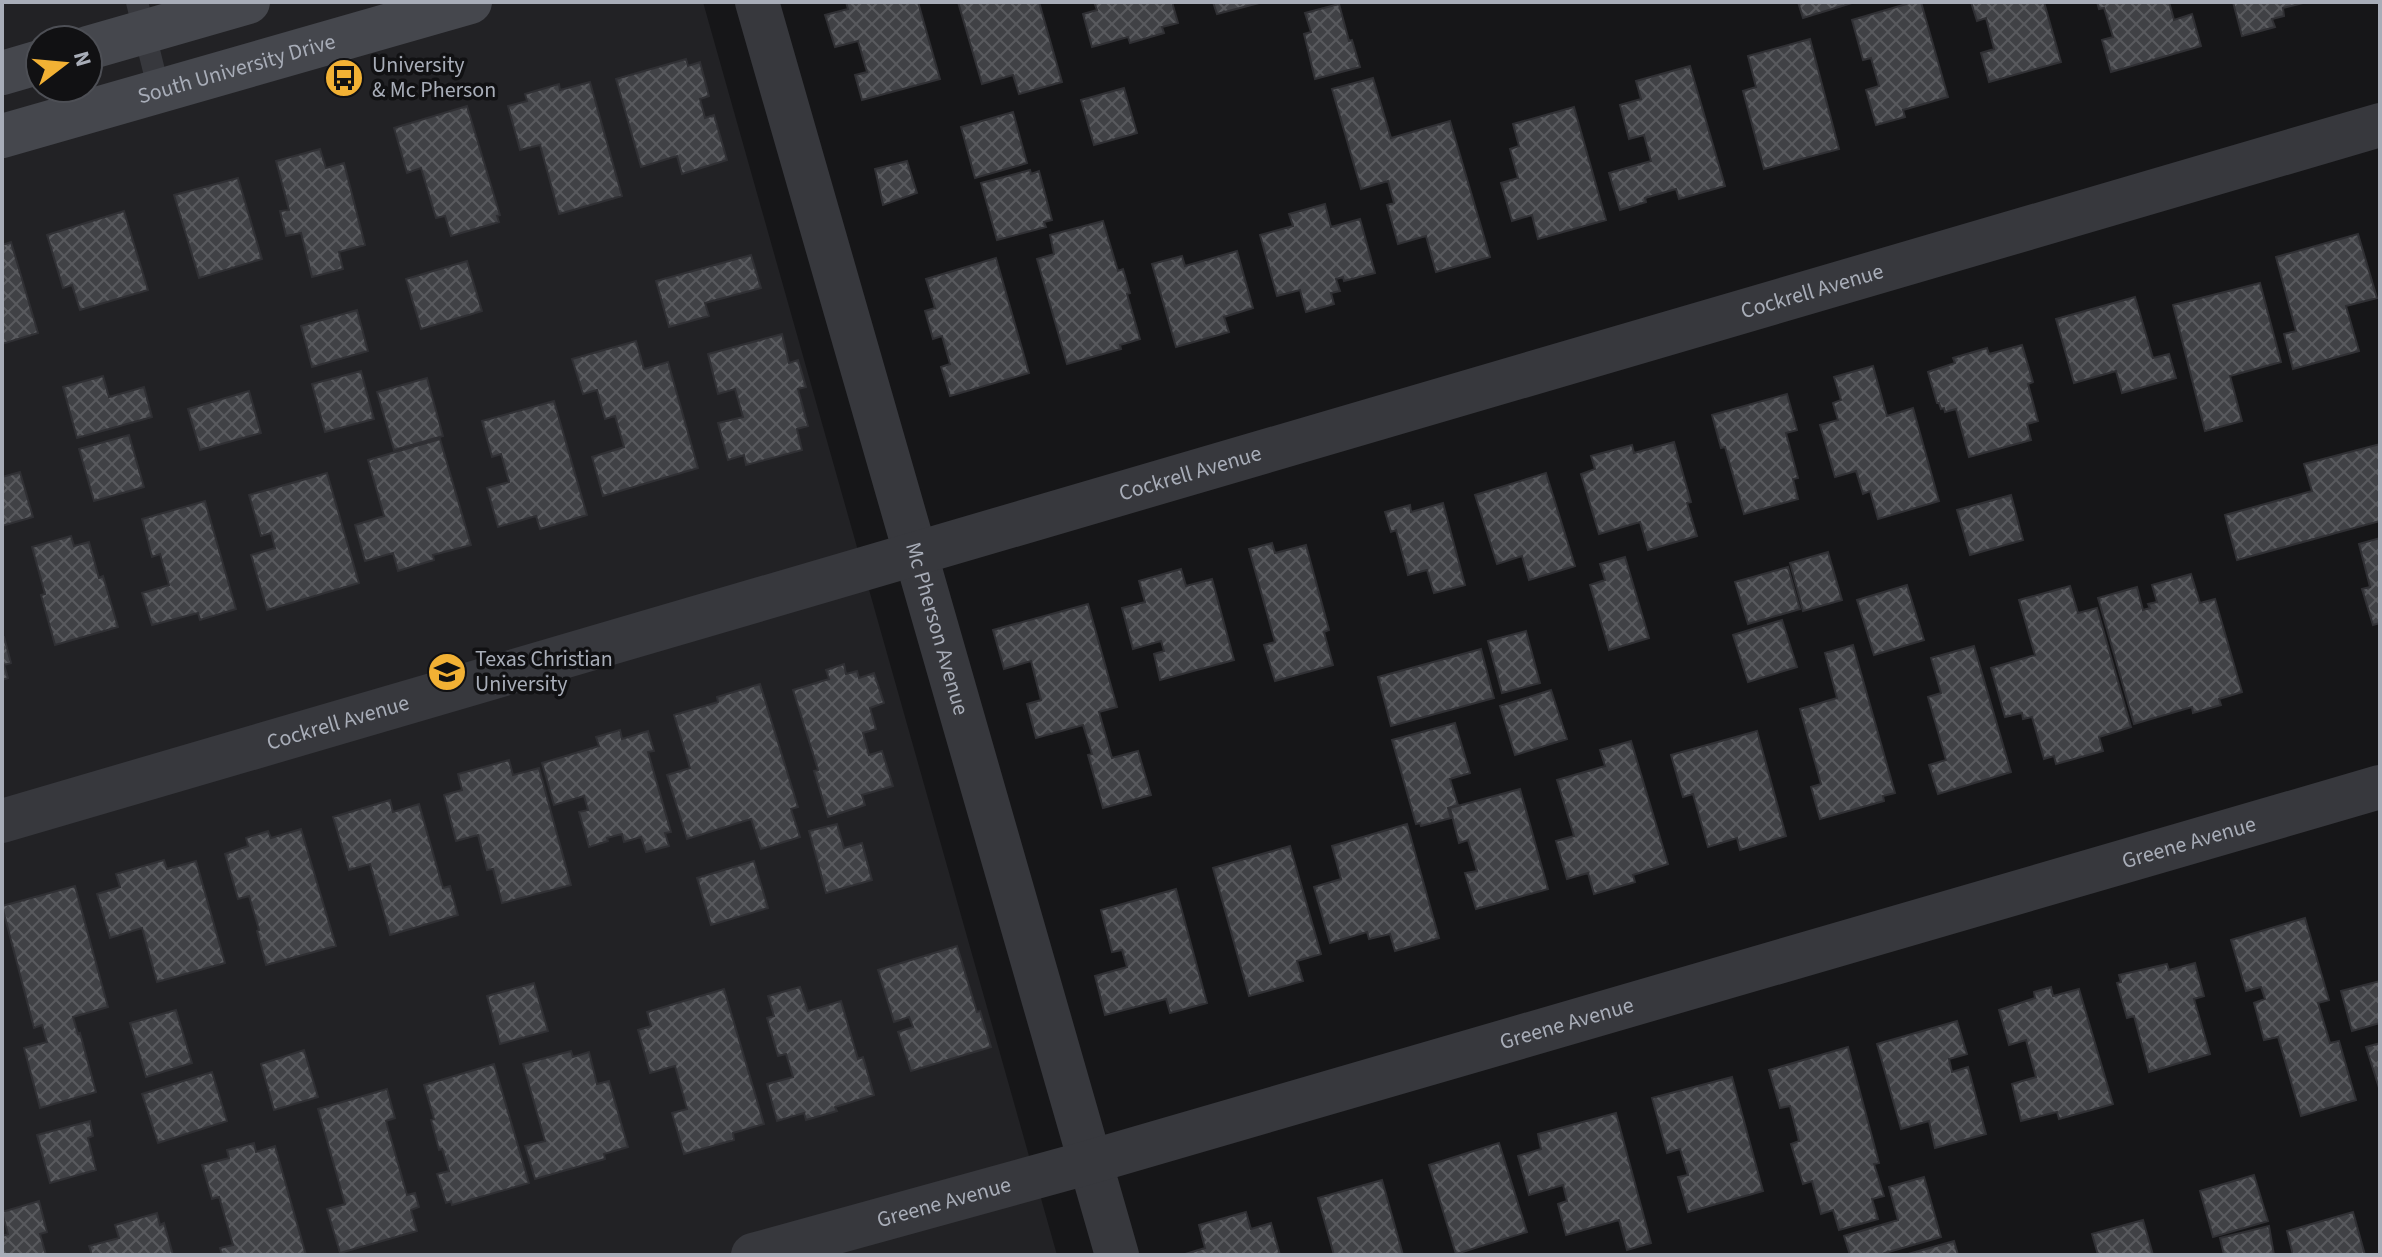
<svg xmlns="http://www.w3.org/2000/svg" width="2382" height="1257" font-family="'Source Sans 3',sans-serif">
<style>
.built{fill:#222225;fill-rule:evenodd}
.building{fill:url(#building-cross-hatch);stroke:#303034;stroke-width:2}
.lines{fill:none;stroke-linecap:round;stroke-linejoin:round}
.lane{stroke:#37383d;stroke-width:22}
.street{stroke:#37383d;stroke-width:44}
.secondary{stroke:#45474d;stroke-width:44}
.labels{text-anchor:middle;dominant-baseline:central;stroke-width:7;stroke-linejoin:round;paint-order:stroke}
.poi-label{font-size:22px;fill:#a8adb8;stroke:#111113;text-anchor:start}
.street-label{font-size:22px;fill:#a8adb8;stroke:#111113}
</style>
<defs>
<pattern id="building-cross-hatch" width="8" height="8" patternUnits="userSpaceOnUse" patternTransform="scale(2)"><rect width="8" height="8" fill="#404145"/><path d="M0 0l8 8M0 8l8-8" fill="none" stroke="#595a5e"/></pattern>
</defs>
<rect width="100%" height="100%" fill="#161618"/>
<path class="built" d="M2,2H703L1057,1255H2ZM40,40H88V88H40Z"/>
<path class="building" d="M846,2H918L940,79L862,100L855,75L867,72L858,41L835,47L825,15L848,9Z
M958,2H1039L1062,82L1019,94L1013,75L982,84Z
M1094,2H1172L1178,23L1162,27L1164,33L1130,43L1128,37L1092,47L1083,14L1097,10Z
M1213,2H1263L1217,14Z
M1798,2H1855L1803,18Z
M1913,2H1921L1948,97L1903,110L1905,117L1876,125L1866,90L1879,86L1871,58L1863,60L1852,20Z
M1971,2H2044L2061,62L1989,82L1981,53L1994,49L1986,18L1977,21Z
M2097,2H2169L2174,20L2192,14L2201,46L2111,72L2102,40L2113,37L2104,8L2099,9Z
M2233,2H2307L2283,8L2284,16L2272,19L2275,27L2242,36Z
M1339,4L1349,41L1352,40L1360,67L1315,79L1304,34L1311,32L1305,13Z
M1810,39L1839,149L1764,169L1743,91L1756,87L1748,56Z
M686,59L688,66L700,62L709,96L700,99L705,118L714,115L727,160L682,174L677,156L641,167L616,79Z
M1690,66L1725,186L1679,199L1676,189L1645,198L1646,202L1620,210L1609,173L1651,161L1644,135L1629,139L1620,105L1641,99L1636,81Z
M1373,78L1391,138L1450,121L1490,257L1436,272L1426,236L1398,244L1387,205L1394,203L1388,181L1361,189L1332,89Z
M590,82L622,196L559,214L540,145L520,150L508,106L527,101L525,94L559,84L560,90Z
M1124,88L1137,133L1094,145L1081,100Z
M467,106L500,215L497,216L499,222L451,236L445,216L436,218L421,168L407,173L394,128Z
M1574,107L1606,220L1538,239L1532,215L1512,221L1501,183L1518,178L1510,149L1519,146L1513,124Z
M1013,112L1027,163L975,178L961,127Z
M320,149L326,168L344,163L365,245L339,252L343,269L312,277L301,233L286,236L280,211L289,210L276,161Z
M907,161L917,193L883,205L875,169Z
M1030,170L1031,174L1039,171L1052,220L1044,222L1046,227L997,240L981,183Z
M238,178L262,259L199,278L174,195Z
M1325,204L1331,227L1360,219L1375,273L1344,281L1343,277L1336,279L1340,291L1331,293L1334,304L1306,312L1300,290L1277,296L1260,235L1293,226L1289,214Z
M124,211L148,290L80,310L72,285L63,288L47,235Z
M1103,221L1118,271L1123,269L1130,293L1127,294L1140,339L1120,345L1121,349L1067,364L1037,259L1054,254L1050,235Z
M2358,234L2377,298L2346,306L2359,351L2293,369L2284,334L2296,331L2276,257Z
M11,242L38,333L2,344V245Z
M1237,251L1253,308L1224,317L1229,332L1176,347L1152,264L1182,256L1185,266Z
M751,255L761,288L705,303L709,316L669,327L656,281Z
M996,258L1029,373L950,396L941,367L950,364L942,336L933,339L925,311L935,308L926,279Z
M467,261L482,311L421,329L406,279Z
M2260,283L2281,362L2230,376L2242,421L2205,431L2173,305Z
M2135,297L2153,358L2169,354L2176,378L2122,393L2116,371L2074,383L2056,319Z
M357,310L368,351L312,367L301,326Z
M782,334L789,363L798,360L806,387L798,389L808,426L797,429L802,450L746,465L744,455L728,460L718,423L743,417L735,389L718,394L708,354Z
M636,341L644,369L668,362L698,468L603,496L592,457L624,447L615,416L605,419L597,390L583,394L572,359Z
M2022,345L2033,382L2028,384L2038,421L2027,424L2031,440L1969,457L1956,409L1945,412L1944,408L1941,409L1939,403H1937L1928,372L1955,363L1953,358L1987,348L1989,354Z
M1873,366L1887,416L1913,408L1939,501L1878,519L1870,491L1863,494L1856,471L1835,477L1820,425L1838,420L1833,403L1841,400L1834,377Z
M361,371L374,419L325,432L312,384Z
M103,376L109,397L144,387L152,417L77,438L63,387Z
M427,378L443,436L394,450L377,392Z
M249,391L261,433L200,450L188,409Z
M1787,394L1797,430L1786,433L1798,478L1793,479L1798,499L1744,514L1725,447L1721,448L1712,415Z
M554,401L587,515L540,529L536,516L498,527L487,488L509,482L501,454L492,457L482,421Z
M129,435L144,487L94,501L79,449Z
M440,439L471,545L433,555L434,560L398,571L393,553L365,561L355,525L384,516L368,460Z
M1674,442L1691,502L1687,503L1697,536L1648,550L1640,522L1599,534L1581,474L1595,469L1591,456L1632,445L1634,453Z
M2380,444V521L2237,560L2225,515L2312,491L2304,464Z
M20,472L33,517L2,526V477Z
M327,473L359,583L267,610L251,555L275,548L271,533L261,536L249,495Z
M1546,473L1575,566L1529,580L1522,556L1497,564L1475,495Z
M2011,495L2023,540L1970,555L1957,510Z
M205,501L236,609L200,620L198,613L152,625L142,593L169,585L160,554L152,557L142,519Z
M1443,503L1465,585L1434,593L1427,570L1408,575L1396,530L1391,532L1385,512L1410,505L1411,512Z
M71,536L74,546L89,542L99,578L103,576L118,627L55,645L41,595L45,594L32,547Z
M2380,538V623L2373,625L2362,589L2370,587L2359,544Z
M1272,543L1275,553L1306,545L1329,630L1324,632L1333,665L1275,681L1264,645L1275,642L1249,549Z
M1828,552L1842,600L1803,611L1790,563Z
M1625,557L1649,638L1609,650L1590,585L1605,580L1600,564Z
M1788,567L1800,609L1748,624L1735,582Z
M1181,569L1186,586L1212,579L1234,660L1160,680L1154,654L1164,651L1161,641L1133,649L1122,608L1145,602L1139,581Z
M2191,574L2200,603L2215,599L2242,692L2219,699L2221,705L2193,713L2192,707L2134,724L2098,598L2137,587L2143,610L2150,608L2148,604L2157,602L2152,585Z
M1907,585L1924,640L1874,655L1857,600Z
M2070,586L2078,613L2097,608L2131,727L2099,737L2103,751L2056,764L2054,756L2044,759L2032,717L2023,719L2022,713L2005,717L1991,668L2035,655L2019,600Z
M1088,604L1117,707L1099,712L1112,758L1138,751L1151,795L1103,808L1088,755L1092,754L1083,725L1036,738L1027,704L1041,700L1031,661L1004,669L993,630Z
M1782,620L1797,667L1748,682L1733,635Z
M1526,631L1540,683L1502,693L1488,641Z
M2,637H4L11,663L4,665L8,678L2,680Z
M1853,645L1895,793L1883,796L1884,801L1820,819L1811,787L1821,784L1800,709L1837,698L1825,653Z
M1974,646L2011,772L1938,794L1929,765L1946,760L1928,697L1941,693L1931,658Z
M1481,649L1494,698L1391,726L1378,677Z
M844,664L846,674L857,671L859,678L874,673L884,703L870,708L876,729L863,733L869,755L882,751L893,786L862,795L865,805L828,817L814,771L818,770L793,690L829,679L826,670Z
M760,684L798,807L791,809L800,837L761,849L751,819L687,839L667,775L690,768L674,715L718,702L717,697Z
M1551,690L1567,739L1515,755L1500,706Z
M1455,723L1470,773L1450,779L1458,805L1448,808L1451,818L1421,826L1420,823L1416,824L1392,740Z
M620,730L622,739L648,731L654,751L648,752L671,832L665,833L669,846L646,852L641,837L624,842L622,834L607,838L608,841L589,847L579,812L588,810L584,796L554,805L542,763L599,746L596,737Z
M1757,731L1786,836L1740,850L1737,838L1708,847L1693,794L1683,797L1671,755Z
M1631,741L1668,864L1633,875L1635,882L1594,894L1588,873L1567,879L1556,841L1574,836L1557,780L1605,766L1600,750Z
M509,760L513,775L539,768L571,885L502,903L493,869L487,870L478,835L456,841L444,795L462,790L458,774Z
M1520,789L1548,889L1476,909L1465,873L1477,871L1468,840L1459,843L1450,808Z
M390,800L393,812L419,804L443,888L450,886L458,915L390,935L370,864L349,870L333,817Z
M837,824L844,848L862,843L872,880L826,893L809,831Z
M1407,824L1439,938L1395,951L1390,934L1369,939L1367,932L1330,943L1314,887L1341,879L1332,846Z
M301,829L336,946L266,965L257,931L259,930L249,896L238,899L225,854L248,846L246,838L268,831L271,838Z
M1290,846L1321,954L1297,961L1303,981L1249,996L1213,868Z
M164,860L167,869L196,861L225,963L157,982L142,928L110,938L97,894L120,887L116,874Z
M754,861L768,908L711,925L697,878Z
M75,886L108,1007L73,1017L78,1034L80,1033L96,1092L40,1108L24,1048L47,1042L42,1025L34,1028L2,906Z
M1176,889L1207,1003L1170,1013L1166,999L1105,1015L1095,976L1127,967L1122,950L1112,952L1101,910Z
M2305,918L2329,1000L2318,1003L2330,1043L2339,1041L2356,1100L2301,1116L2278,1037L2264,1040L2254,1003L2265,999L2261,987L2246,991L2231,940Z
M957,946L977,1012L980,1011L991,1047L911,1071L898,1032L913,1027L909,1017L894,1022L878,970Z
M2195,963L2204,996L2194,999L2210,1054L2149,1072L2134,1016L2127,1018L2117,983L2121,982L2119,975L2167,964L2169,970Z
M2380,981V1023L2352,1031L2341,991Z
M534,983L548,1031L500,1044L487,996Z
M800,987L808,1011L841,1001L858,1059L863,1057L874,1095L835,1107L837,1111L806,1120L804,1113L777,1121L767,1084L793,1077L786,1054L778,1056L767,1018L774,1016L768,996Z
M2051,987L2053,996L2079,989L2113,1104L2059,1119L2057,1112L2021,1121L2012,1084L2036,1077L2026,1040L2009,1045L1999,1010L2035,998L2034,992Z
M724,989L764,1124L733,1133L734,1140L684,1154L672,1113L687,1109L675,1066L650,1073L638,1030L651,1026L647,1012Z
M176,1010L192,1063L146,1077L130,1023Z
M1957,1021L1967,1054L1949,1059L1952,1072L1968,1067L1986,1134L1935,1148L1929,1121L1901,1129L1877,1044Z
M2380,1043V1091L2366,1047Z
M1848,1047L1879,1163L1874,1164L1884,1196L1872,1199L1878,1219L1839,1230L1833,1210L1821,1214L1812,1181L1803,1184L1791,1144L1799,1141L1790,1106L1780,1108L1769,1070Z
M304,1050L318,1097L274,1110L261,1064Z
M571,1051L573,1057L589,1052L597,1084L609,1081L628,1147L604,1154L605,1159L535,1179L525,1146L545,1141L523,1064Z
M494,1064L529,1183L452,1205L451,1201L446,1203L437,1174L449,1171L442,1149L439,1150L431,1120L434,1119L424,1085Z
M212,1072L227,1121L158,1143L142,1094Z
M1732,1077L1763,1191L1688,1212L1678,1177L1688,1175L1680,1149L1667,1153L1652,1098Z
M387,1089L395,1118L386,1121L407,1195L415,1193L419,1207L411,1210L417,1231L340,1253L327,1209L345,1204L318,1109Z
M1616,1113L1651,1243L1627,1250L1619,1220L1566,1235L1558,1204L1567,1201L1563,1185L1529,1195L1518,1156L1541,1149L1538,1134Z
M90,1121L93,1136L88,1138L96,1170L50,1183L37,1135Z
M254,1143L256,1152L275,1146L306,1255H222L220,1248L233,1245L219,1197L212,1199L202,1165L229,1158L227,1150Z
M1499,1143L1527,1232L1456,1254L1429,1165Z
M2254,1175L2268,1221L2213,1237L2200,1191Z
M1924,1177L1941,1237L1878,1255H1850L1844,1236L1898,1220L1889,1187Z
M1382,1180L1403,1255H1334L1318,1198Z
M39,1201L47,1232L40,1234L46,1255H2V1236L8,1234L2,1212Z
M1246,1212L1251,1229L1271,1223L1280,1255H1182L1205,1248L1199,1225Z
M2353,1212L2365,1255H2293L2287,1231Z
M157,1213L160,1225L164,1223L173,1255H92L89,1246L119,1238L115,1225Z
M2143,1220L2153,1255H2098L2092,1234Z
M2269,1226L2274,1255H2224L2220,1238Z
M1954,1241L1958,1255H1908V1254Z"/>
<g class="lines">
<path class="lane" d="M137,2L159,91"/>
<g class="street">
<path id="s1" d="M757,2L1117,1255"/>
<path id="s2" d="M2,821L2380,125"/>
<path id="s3" d="M753,1255L1090,1162L2380,787"/>
</g>
<g class="secondary">
<path d="M88,48L248,2"/>
<path d="M2,73L40,62"/>
<path id="s4" d="M2,136L470,2"/>
</g>
</g>
<defs>
<symbol id="bus-disc" viewBox="-11 -11 22 22"><circle r="9.5" fill="#f2b134" stroke="#111113"/><path d="M-5-6H5V4H4V6H2V4H-2V6H-4V4H-5ZM-3.5-4V0h7V-4ZM-3.5 1.2v1.5H-2V1.2ZM2 1.2v1.5H3.5V1.2Z" fill="#111"/></symbol>
<symbol id="university-disc" viewBox="-11 -11 22 22"><circle r="9.5" fill="#f2b134" stroke="#111113"/><path d="M0-5L7-2L0 1L-7-2ZM-4 1L0 2.5L4 1V4Q0 6-4 4Z" fill="#111"/></symbol>
</defs>
<g fill-rule="evenodd">
<use href="#bus-disc" x="322" y="56" width="44" height="44"/>
<use href="#university-disc" x="425" y="650" width="44" height="44"/>
</g>
<g class="labels">
<g class="poi-label">
<text x="372" y="65">University<tspan x="372" dy="25">&amp; Mc Pherson</tspan></text>
<text x="475" y="659">Texas Christian<tspan x="475" dy="25">University</tspan></text>
</g>
<g class="street-label">
<text stroke="none"><textPath href="#s4" startOffset="244">South University Drive</textPath></text>
<text stroke="none"><textPath href="#s2" startOffset="1886">Cockrell Avenue</textPath></text>
<text stroke="none"><textPath href="#s2" startOffset="1238">Cockrell Avenue</textPath></text>
<text stroke="none"><textPath href="#s1" startOffset="652">Mc Pherson Avenue</textPath></text>
<text stroke="none"><textPath href="#s2" startOffset="350">Cockrell Avenue</textPath></text>
<text stroke="none"><textPath href="#s3" startOffset="1494">Greene Avenue</textPath></text>
<text stroke="none"><textPath href="#s3" startOffset="846">Greene Avenue</textPath></text>
<text stroke="none"><textPath href="#s3" startOffset="198">Greene Avenue</textPath></text>
</g>
</g>
<rect width="2382" height="1257" fill="none" stroke="#a8adb8" stroke-width="8"/>
<g transform="translate(64 64) rotate(74)"><circle r="38" fill="#111113" stroke="#4d4f55" stroke-width="2"/>
<path d="M0-6L14 30L0 20L-14 30Z" fill="#f2b134"/>
<text y="-12" font-size="22" font-weight="bold" text-anchor="middle" fill="#a8adb8">N</text>
</g>
</svg>
